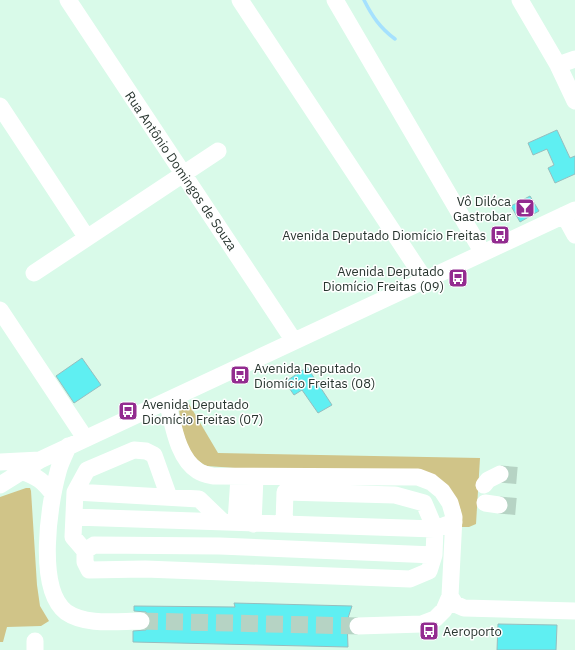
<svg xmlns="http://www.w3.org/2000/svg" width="575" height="650" font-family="'IBM Plex Sans',sans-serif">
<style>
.grass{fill:#d0c488}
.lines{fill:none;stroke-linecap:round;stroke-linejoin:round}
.stream{stroke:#a5e1fe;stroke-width:3.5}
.building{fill:#5feff2;stroke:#97bdbe}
.minor-tunnel{stroke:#b6d3c4;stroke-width:17;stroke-dasharray:17 8;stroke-linecap:butt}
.minor{stroke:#fff;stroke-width:17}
.labels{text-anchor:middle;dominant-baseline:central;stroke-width:3;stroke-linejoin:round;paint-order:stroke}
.street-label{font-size:13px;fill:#28352f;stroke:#fff}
.poi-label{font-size:13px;fill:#28352f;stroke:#fff;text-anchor:end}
</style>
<rect width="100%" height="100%" fill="#d9fae9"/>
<path class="grass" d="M189,404L218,453L480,458L476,524L469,527H462C462,503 457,500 442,483L207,466C187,458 181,429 179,409Z
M26,488H30L31,491L37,585L40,606L49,621L41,626L7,627L3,642H0V497Z"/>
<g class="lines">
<path class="stream" d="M364,0C372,16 380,28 395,39"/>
</g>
<path class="building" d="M557,130L570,158L575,156V174L555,183L548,168L554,165L547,149L533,155L528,143Z
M530,196L539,211L520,222L511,206Z
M82,358L101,385L74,403L56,376Z
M307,367L332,405L318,413L302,390L294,395L285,382Z
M234,603L352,606L347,621L348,647L133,642V631L146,630L151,621L146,612L134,611V606L235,607Z
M498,624L557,625L556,650H497Z"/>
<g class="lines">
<path class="minor-tunnel" d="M500,474L523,476
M499,505L521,507
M141,621L358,626"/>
<path class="minor" d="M68,0L294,341
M240,0L425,280
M335,0L483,253
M520,0L558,65L575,101
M558,65L575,59
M0,106L87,238
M564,215L575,235
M34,273L218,151
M0,310L85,438
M167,401C173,423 177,458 198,471C202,474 208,475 213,476L418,477L431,482L442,491L450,503L454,517L450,596L444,610L435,619L422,624L358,626
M68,446C65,455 60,463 58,472C49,504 36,589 66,612C86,626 118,621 141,621
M0,462L40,460L575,210
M23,472C37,476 44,482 53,494
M0,485L40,460
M484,485L488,480L500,474
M75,492L87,470L134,450L146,451L154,455L169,497
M485,503L499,505
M74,517L435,529L424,503L395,495L285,492L284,524
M236,522L239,477
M253,524L255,477
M85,551L73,537L75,492L199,499L223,522
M434,555L220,546L94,545L85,551V562L89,570L145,569L410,579L429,571L434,555L435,529L454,522
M450,596L455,604L464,608L575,611
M35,650V641"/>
</g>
<defs>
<symbol id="bar-square" viewBox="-11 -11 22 22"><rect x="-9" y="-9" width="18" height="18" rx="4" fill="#932c90" stroke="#fff"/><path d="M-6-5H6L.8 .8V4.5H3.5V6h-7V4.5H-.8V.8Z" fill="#fff"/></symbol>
<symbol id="bus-square" viewBox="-11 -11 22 22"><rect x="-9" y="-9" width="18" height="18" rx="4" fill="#932c90" stroke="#fff"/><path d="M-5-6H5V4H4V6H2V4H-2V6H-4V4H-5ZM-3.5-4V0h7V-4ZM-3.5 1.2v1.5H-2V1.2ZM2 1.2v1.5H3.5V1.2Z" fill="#fff"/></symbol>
</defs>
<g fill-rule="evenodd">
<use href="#bar-square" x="514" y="197" width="22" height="22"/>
<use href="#bus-square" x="489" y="224" width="22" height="22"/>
<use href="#bus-square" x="447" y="267" width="22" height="22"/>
<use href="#bus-square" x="229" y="364" width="22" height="22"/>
<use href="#bus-square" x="117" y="400" width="22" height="22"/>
<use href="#bus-square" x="418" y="620" width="22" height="22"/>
</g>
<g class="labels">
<g class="street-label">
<text transform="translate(181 171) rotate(56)">Rua Antônio Domingos de Souza</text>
</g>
<g class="poi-label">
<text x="511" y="201">Vô Dilóca<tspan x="511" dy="15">Gastrobar</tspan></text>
<text x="486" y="235">Avenida Deputado Diomício Freitas</text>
<text x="444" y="271">Avenida Deputado<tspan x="444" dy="15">Diomício Freitas (09)</tspan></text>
<text x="254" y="368" text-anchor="start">Avenida Deputado<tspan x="254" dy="15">Diomício Freitas (08)</tspan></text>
<text x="142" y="404" text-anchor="start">Avenida Deputado<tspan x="142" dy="15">Diomício Freitas (07)</tspan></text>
<text x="443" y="631" text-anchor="start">Aeroporto</text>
</g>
</g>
</svg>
